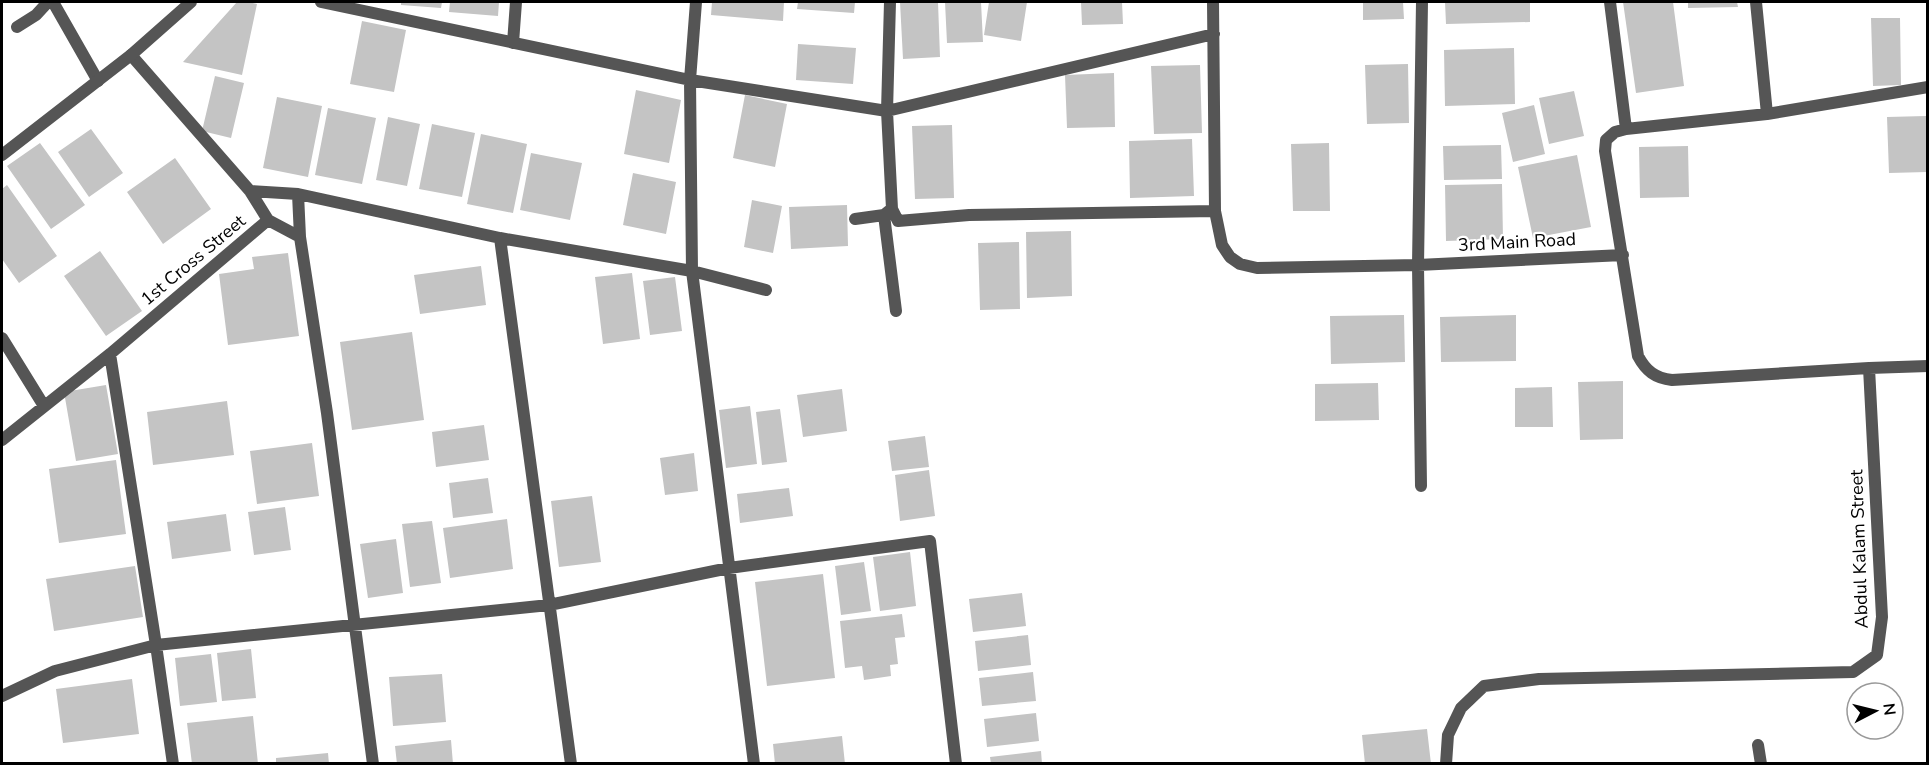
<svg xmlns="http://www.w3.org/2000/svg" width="1929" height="765" font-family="'Nunito Sans',sans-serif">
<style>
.building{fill:#c4c4c4}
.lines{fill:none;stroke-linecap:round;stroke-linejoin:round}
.minor{stroke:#555;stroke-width:12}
.tertiary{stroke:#555;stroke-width:12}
.labels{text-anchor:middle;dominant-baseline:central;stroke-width:4.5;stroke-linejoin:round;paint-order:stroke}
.street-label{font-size:18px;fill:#000;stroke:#fff}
</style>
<rect width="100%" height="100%" fill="#fff"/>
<path class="building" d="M237,2H248L257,4L242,75L183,62Z
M401,2H442L441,8L401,5Z
M450,2H499L498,16L449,12Z
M712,2H784L783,21L711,15Z
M798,2H855L854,13L797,9Z
M900,2H938L940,57L903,59Z
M945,2H981L983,42L947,43Z
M989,2H1027L1021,41L984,35Z
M1081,2H1122L1123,24L1082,25Z
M1363,2H1403L1404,19L1363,20Z
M1445,2H1530V22L1446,24Z
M1623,2H1673L1684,86L1636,93Z
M1688,2H1737L1738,7L1688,8Z
M1871,18H1900L1901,85L1873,86Z
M362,21L406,30L394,92L350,84Z
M798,44L856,48L853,84L796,80Z
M1514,48L1515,104L1445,106L1444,50Z
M1408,64L1409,123L1367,124L1365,65Z
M1200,65L1202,133L1154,134L1151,66Z
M1114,73L1115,127L1067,128L1065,75Z
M215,76L244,83L231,138L202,131Z
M636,90L681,100L669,163L624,154Z
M1574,91L1584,136L1549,144L1539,98Z
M745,95L787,104L775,167L733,158Z
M277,97L322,106L308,177L263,168Z
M1534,105L1545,154L1513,162L1502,113Z
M328,108L376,118L362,184L315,175Z
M1926,116L1927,172L1889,173L1887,117Z
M388,117L420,124L407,186L376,180Z
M432,124L475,133L462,197L419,189Z
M952,125L954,198L915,199L912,126Z
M91,129L123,173L89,197L58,152Z
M481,134L527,144L513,213L467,204Z
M1192,139L1194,196L1130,198L1129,141Z
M40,143L85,205L51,229L7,166Z
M1329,143L1330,211H1293L1291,144Z
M1501,145L1502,179L1444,180L1443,146Z
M1688,146L1689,197L1640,198L1639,147Z
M531,153L582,163L570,220L520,210Z
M1577,155L1591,227L1533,238L1518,167Z
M175,158L211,209L163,244L127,192Z
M633,173L676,182L666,234L623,225Z
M1502,184L1503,239L1446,241L1445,185Z
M7,185L57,256L19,283L2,259V189Z
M752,200L782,206L773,253L744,247Z
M847,205L848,246L791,249L789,207Z
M1071,231L1072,296L1027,298L1026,232Z
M1019,242L1020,309L980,310L978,243Z
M100,251L142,311L106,336L64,276Z
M288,253L299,336L228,345L219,274L254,269L252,257Z
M481,266L486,305L420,314L414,275Z
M632,273L640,339L603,344L595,277Z
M675,277L682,331L650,335L643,281Z
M1404,315L1405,362L1331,364L1330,316Z
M1516,315V361L1441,362L1440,317Z
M412,332L424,420L352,430L340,342Z
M1623,381V439L1580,440L1578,382Z
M1378,383L1379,420L1315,421V384Z
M106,385L118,454L76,461L64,392Z
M1552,387L1553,427H1515V388Z
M842,389L847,431L803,437L797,395Z
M227,401L234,455L153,465L147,412Z
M750,406L757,464L726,468L719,410Z
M780,409L787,462L762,465L756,412Z
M484,425L489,460L436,467L432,432Z
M925,436L929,467L892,471L888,441Z
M312,443L319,496L257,504L250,451Z
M694,453L698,491L665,495L660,458Z
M116,460L126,534L59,543L49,469Z
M929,470L935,516L900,521L895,475Z
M488,478L493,513L453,518L449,483Z
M789,488L793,516L740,523L737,494Z
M592,496L601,562L559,567L551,501Z
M285,507L291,550L254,555L248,512Z
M226,514L231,551L172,559L167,522Z
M507,519L513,569L450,578L443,528Z
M432,521L441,583L410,587L402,524Z
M396,539L403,593L368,598L360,544Z
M910,552L916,606L880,611L873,557Z
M864,562L871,611L841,615L835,566Z
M135,566L143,617L54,631L46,579Z
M823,574L835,678L767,686L755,582Z
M1022,593L1026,626L973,632L969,599Z
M902,614L905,637L895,638L898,664L890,665L891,676L864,680L862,666L845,668L840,621Z
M1028,635L1031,665L978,671L975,641Z
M251,649L256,698L222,701L217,653Z
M211,654L217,702L180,706L175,658Z
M1033,672L1036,701L982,706L979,678Z
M442,674L446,722L393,726L389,677Z
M132,679L139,734L63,743L56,689Z
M1036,713L1039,741L987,747L984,719Z
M253,716L258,764H192L187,723Z
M1427,729L1431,764H1365L1362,735Z
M842,736L845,764H775L773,744Z
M451,740L453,764H397L395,746Z
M1041,751L1042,764H991L990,757Z
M328,753L329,764H276V758Z"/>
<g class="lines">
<path class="minor" d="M53,2L98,81
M321,2L690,80L887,111L1214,34
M696,2L690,80L692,271L766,290
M890,2L887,111L892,209L898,221L969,215L1215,211
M1213,2L1215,211L1222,245L1230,257L1240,264L1257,268L1418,265L1623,255
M1610,2L1626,129
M1756,2L1767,114
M17,27L36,15L48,2
M513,43L516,2
M250,191L298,194L500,238L692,271L754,764
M298,194L300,237L327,413L373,764
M884,215L896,311
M855,219L884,215L889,211
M268,220L300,237
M500,238L571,764
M2,338L44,406
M110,354L156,645L173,764
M1869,368L1928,366
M2,440L110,354L268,220L250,191L131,55
M1421,486L1418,265L1422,2
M2,696L55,671L156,645L549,605L729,568L930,541L956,764
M1758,745L1761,764
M1446,764L1448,735L1461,708L1484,686L1539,679L1853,672L1877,655L1882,617L1869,368L1672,380C1655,378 1646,371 1638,356L1605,151L1606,140L1615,132L1626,129L1767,114L1928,87"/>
<path class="tertiary" d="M2,155L131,55L191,2"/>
</g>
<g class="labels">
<g class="street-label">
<text transform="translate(1517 242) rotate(-3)">3rd Main Road</text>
<text transform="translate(193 260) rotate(-40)">1st Cross Street</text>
<text transform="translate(1859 549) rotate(-92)">Abdul Kalam Street</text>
</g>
</g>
<rect width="1929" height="765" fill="none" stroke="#000000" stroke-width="6"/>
<g transform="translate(1875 711) rotate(83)"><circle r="28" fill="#ffffff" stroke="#999999" stroke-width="1.5"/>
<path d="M0-4.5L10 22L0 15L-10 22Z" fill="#000000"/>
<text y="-9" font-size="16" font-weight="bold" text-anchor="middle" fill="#000000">N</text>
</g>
</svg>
